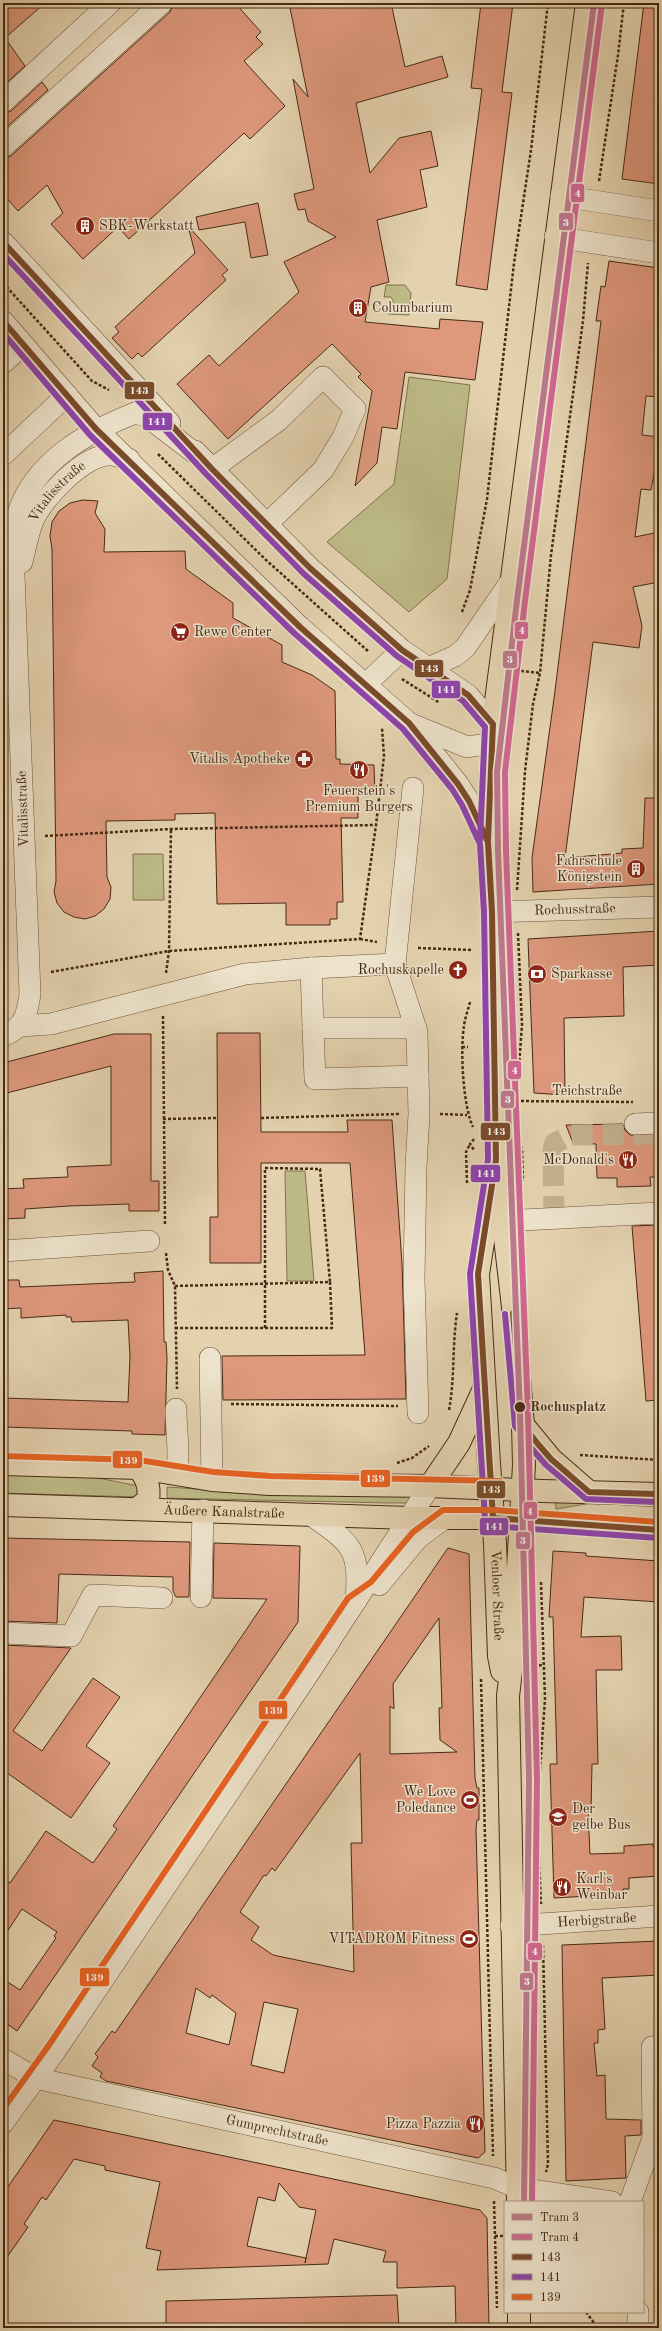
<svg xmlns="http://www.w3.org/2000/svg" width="662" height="2331" font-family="'Old Standard TT',serif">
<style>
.green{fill:#bcb985;stroke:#82724d}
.building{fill:#de987c;stroke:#472a15;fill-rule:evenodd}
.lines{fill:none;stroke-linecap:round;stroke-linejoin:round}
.minor-tunnel{stroke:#c5b090;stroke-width:21;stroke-dasharray:21 10;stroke-linecap:butt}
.minor-casing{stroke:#6e543c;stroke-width:22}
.major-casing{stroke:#472a15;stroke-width:24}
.path{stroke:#472a15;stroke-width:2.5;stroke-dasharray:3 2;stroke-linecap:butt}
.minor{stroke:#ede2cb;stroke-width:21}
.major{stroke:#e4d2af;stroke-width:22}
.bus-1-casing{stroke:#ede2cb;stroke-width:9}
.bus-2-casing{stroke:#ede2cb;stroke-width:9}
.bus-3-casing{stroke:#ede2cb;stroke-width:9}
.bus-1{stroke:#7a4b2a;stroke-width:6}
.bus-2{stroke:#8e44ad;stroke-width:6}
.bus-3{stroke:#e96221;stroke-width:6}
.tram-1-casing{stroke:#ede2cb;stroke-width:9}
.tram-2-casing{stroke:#ede2cb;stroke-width:9}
.tram-1{stroke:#be798d;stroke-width:6}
.tram-2{stroke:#d16791;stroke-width:6}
.stop-dot{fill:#472a15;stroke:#ede2cb;stroke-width:1.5}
.labels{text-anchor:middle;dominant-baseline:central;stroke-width:3;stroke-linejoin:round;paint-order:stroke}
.poi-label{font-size:14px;fill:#472a15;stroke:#ede2cb;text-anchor:end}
.street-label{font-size:14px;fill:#472a15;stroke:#ede2cb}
.stop-label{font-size:14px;font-weight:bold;fill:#472a15;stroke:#ede2cb;text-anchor:start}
.line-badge{stroke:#ede2cb;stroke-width:1.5}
.badge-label{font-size:11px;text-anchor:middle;font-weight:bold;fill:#fff}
</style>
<rect width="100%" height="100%" fill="#e4d2af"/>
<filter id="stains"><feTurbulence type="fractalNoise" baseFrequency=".005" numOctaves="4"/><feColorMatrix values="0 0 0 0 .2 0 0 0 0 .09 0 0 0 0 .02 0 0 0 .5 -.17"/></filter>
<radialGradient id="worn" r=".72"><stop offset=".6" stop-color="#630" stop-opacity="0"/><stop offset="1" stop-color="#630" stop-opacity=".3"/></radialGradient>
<path class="green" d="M386,285H405L411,293L409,315L388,314L394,303L391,297H384Z
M409,377L470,385L447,579L409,612L327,542L394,484Z
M133,854H163L164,900H133Z
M285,1171H305L314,1281H287Z
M3,1471L98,1478L139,1486L137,1497L3,1493Z
M167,1487L229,1491L410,1495L412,1497L410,1503H389L167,1498Z
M555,1497L659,1501V1507L592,1503L556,1509Z"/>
<path class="building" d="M3,3H45L5,38L25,66L3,86Z
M174,3H235L261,32L256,37L263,44L244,61L285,106L250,139L244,133L129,239L118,227L83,259L51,224L63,213L47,185L18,211L3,194V159L11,156L170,12Z
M289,3H391L405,67L442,56L448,77L356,103L370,173L399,138L431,131L438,166L420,170L427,207L377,220L389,282L371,287L365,322L439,329L440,319L483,322L475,380L405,372L397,429L382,427L377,463L355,486L372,391L358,377L361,374L332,344L228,439L177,384L209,355L219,366L299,292L284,262L336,237L308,221L305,209L298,210L294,194L314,189L293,79L308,97Z
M481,3H513L502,92L512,93L487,290L456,285L482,89L471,88Z
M644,3H659V184L622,179Z
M42,82L48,90L8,126L3,121V114L11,111Z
M258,203L268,255L251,258L245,222L199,230L196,217Z
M188,226L228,270L222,275L226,280L142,357L138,353L132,359L112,338L119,332L115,327L195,253Z
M609,261L659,268V397L646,396L642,435L659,437V447L651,490L641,489L635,537L659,532V582L633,587L642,626L639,648L593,642L565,858L622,853V849L643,848L645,798H659V884L533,892L532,858L555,691L601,321H596L601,286L605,287Z
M83,500L98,501L95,513L105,529L104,552L185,551L186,569L233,603V618L282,645V662L312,675L335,691L336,759H340V764L374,765L375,794H358V818H341L343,902H337V919H330V925H286V903L217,904L215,813L175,814V820L106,821L107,877L111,887L110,899L104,909L95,916L85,919L74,917L64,912L57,903L54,892L56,881L52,549L50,536L52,522L59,511L70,503Z
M659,931V965L623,967L624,1016L564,1018L565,1095L534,1093L528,939Z
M217,1033H260L261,1132H348L347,1120H392L402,1263L406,1399L223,1400L222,1356L365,1355L350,1163H261V1263H210V1217H218Z
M114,1034H151V1181H159V1211H129V1204L69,1206L25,1209V1218L3,1219V1189L24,1188L23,1179L68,1177L67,1167L111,1165V1066L3,1094V1063Z
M623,1124L625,1130L630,1135H659V1177H650L651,1186L617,1187V1178H597L596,1144L573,1143L566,1125Z
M658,1225L659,1400L646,1401L632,1226Z
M163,1271L164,1342H166L167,1358L165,1435L132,1434V1431L3,1427V1398L128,1402L130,1357L128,1320L72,1322L71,1317H66V1315L21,1318V1308L3,1309V1280H19L20,1287L135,1282L134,1273Z
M3,1538L190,1542L189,1597H176L173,1591V1577L59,1574L57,1623L3,1621Z
M214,1543L300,1546L298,1622L17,2031L3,2021V1979L20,1990L56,1938L54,1936L57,1932L22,1909L3,1938V1878L10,1883L46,1831L93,1863L117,1829L113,1826L267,1599L213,1598Z
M448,1548L469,1554L475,1778L477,1788H479V1820H477L476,1829L485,2152L478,2158L106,2081L100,2077L102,2073L92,2066L98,2057L95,2054L112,2031L115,2033ZM439,1618L442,1708H439L440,1740L457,1752L390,1754V1706L394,1709L393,1684ZM360,1753L362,1843H351L354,1972L273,1955L251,1940L259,1927L240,1912L264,1875L266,1876L272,1868L275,1871ZM196,1988L210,1998L212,1995L236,2013L229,2045L186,2033ZM264,2002L298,2009L284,2073L251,2065Z
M553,1551L586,1553V1556L659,1561V1602L584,1597L581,1637L621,1636L622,1670H596L598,1764H592L591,1811H588L590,1854L624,1853V1846L653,1844V1847L659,1846V1876L629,1878V1889H623V1894L554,1898L550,1764H557L553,1617H549Z
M3,1645L71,1648L13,1731L42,1751L93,1678L120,1697L86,1746L110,1763L71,1818L3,1770Z
M659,1941V1975L602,1978L605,2029L598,2030V2043H594L597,2076L605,2075L606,2119L641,2120V2135L625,2136L626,2178L566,2181L562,1945Z
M54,2120L480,2210L487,2218L489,2328H456L455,2286L397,2288V2262H383L386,2251L334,2239L328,2264L157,2270L161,2251L146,2248L160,2182L105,2170V2166L74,2159L46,2200L42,2197L24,2224L28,2227L3,2263V2194ZM279,2183L299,2207L316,2210L305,2263L306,2258L247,2246L258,2197L275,2201Z
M397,2295L399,2328H166V2301Z"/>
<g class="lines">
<path class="minor-tunnel" d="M554,1217L553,1150L555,1143L570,1135L659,1134"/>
<defs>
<g id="minor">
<path d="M3,102L110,3"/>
<path d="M3,147L162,3"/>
<path d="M561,196L659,211"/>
<path d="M555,237L659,253"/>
<path d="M3,242L170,423"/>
<path d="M3,321L96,429L300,627L409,723L458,784L469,801L488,842"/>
<path d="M3,363L23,345"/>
<path d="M195,451L310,568L402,650L468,695L493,724"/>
<path d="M3,455L67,395"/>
<path d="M212,469L279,420L323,377L355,409L343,437L323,470L266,525"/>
<path id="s1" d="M22,562C25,549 28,534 33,521C42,499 85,453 111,455C116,455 123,458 129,459"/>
<path d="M428,668L455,656L465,648L511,581"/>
<path d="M366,684L402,650"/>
<path d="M411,724L467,747L492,743"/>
<path d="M413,788L395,964L417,1032L419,1114L416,1167L414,1279L418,1413"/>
<path id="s2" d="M492,912L659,907"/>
<path d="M311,968L313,1028H416"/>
<path d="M20,1026L51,1024L245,974L311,968L395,964"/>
<path d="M313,1028L315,1079L418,1076"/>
<path d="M3,1036C25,1027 27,1015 30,994L13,549C14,538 14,526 17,516C33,462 87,432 135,413L146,416L204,460"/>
<path d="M635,1124L659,1123"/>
<path d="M502,1221L659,1213"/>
<path d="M3,1251L149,1241"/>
<path d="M210,1358L212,1480"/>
<path d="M176,1409C176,1432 180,1451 177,1474"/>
<path d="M311,1515C352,1544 360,1548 356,1601"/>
<path d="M379,1585L418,1538L445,1518"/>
<path d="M201,1597L203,1510"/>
<path d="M3,1633L71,1636L93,1595L162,1598"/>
<path id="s3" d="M511,1926L659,1916"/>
<path id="s4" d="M3,2059L35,2078L494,2178L518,2188L612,2202"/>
<path d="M3,2123L56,2050L311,1670L430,1486"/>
<path d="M630,2202L653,2138L652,2047L659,2046"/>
<path d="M638,2312V2328"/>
</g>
<g id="major">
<path id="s5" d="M491,1191L478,1274L489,1464L495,1543L499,1656L502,1671"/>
<path d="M523,1425L551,1459L589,1492"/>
<path d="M3,1464L139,1468L212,1480L270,1484L430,1486L542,1491L659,1494"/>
<path d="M430,1486L459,1443L483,1391"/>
<path id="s6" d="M3,1505L410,1518H493L659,1530"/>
<path d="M138,1508L148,1500C150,1486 147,1480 139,1468"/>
<path d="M518,2202L508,1696L513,1654L524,1465L523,1425L513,1307L496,1160L492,912L488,842L493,724L587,3"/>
<path d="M519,2312V2328"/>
</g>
</defs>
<use href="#minor" class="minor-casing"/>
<use href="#major" class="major-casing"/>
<path class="path" d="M599,181L618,55L624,3
M3,283L92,381L109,390
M158,454L266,560L369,652
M462,612L470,590L487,499L514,263L531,150L548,3
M521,671L540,673
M402,679L440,703
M45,836L171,829L376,825L384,756L382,728
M517,890L525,771L533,704L540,673L551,555L583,321L588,263
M518,933L522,1025L518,1079
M360,939L377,942
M418,948L473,950
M51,972L169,951L360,939L376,825
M166,973L169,951L171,829
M470,1002C468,1010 465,1018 464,1026C460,1050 463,1106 473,1127
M163,1016L165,1226
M462,1047H468
M516,1101L633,1102
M440,1114L467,1115
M261,1118L399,1114
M163,1119L217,1118
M474,1139L470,1144L474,1150
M519,1141L522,1150L523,1181
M467,1183L466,1152L470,1144
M166,1253L168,1270L175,1286L177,1389
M175,1286L330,1282L332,1328H176
M265,1328V1168L320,1169L330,1282
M231,1404L398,1406
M449,1410C455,1378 452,1346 457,1313
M580,1455L659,1460
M397,1463L412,1458L429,1446
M541,1582L545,1699L537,1813L541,1904
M534,1666L543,1665
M481,1679L493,2156
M543,1945L548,2164L546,2172
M494,2201L497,2308
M495,2236H505
M586,2312L598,2328"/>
<use href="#minor" class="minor"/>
<use href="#major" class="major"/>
<defs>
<path id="bus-1" d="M3,242L212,469L310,568L402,650L468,695L493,724L488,840
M3,321L96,429L300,627L409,723L458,784L469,801L488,842L492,912L496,1160L478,1274L493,1518L659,1530
M513,1313L523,1425L538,1444L551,1459L589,1492L656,1494"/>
<path id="bus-2" d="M3,254L206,474L304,574L397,656L463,701L485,727L480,840
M3,333L90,435L294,633L403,729L452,789L462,805L480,844L484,912L488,1159L470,1274L485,1520L492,1526L658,1538
M505,1314L515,1426L532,1449L546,1465L586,1499L656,1502"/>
<path id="bus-3" d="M3,1456L139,1460L213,1472L270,1476L500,1481
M3,2109L49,2045L348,1598L371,1582L413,1532L443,1510H494L659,1522"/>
</defs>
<use href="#bus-1" class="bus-1-casing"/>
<use href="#bus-2" class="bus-2-casing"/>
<use href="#bus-3" class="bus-3-casing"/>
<use href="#bus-1" class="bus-1"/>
<use href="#bus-2" class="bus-2"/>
<use href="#bus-3" class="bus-3"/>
<defs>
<path id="tram-1" d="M524,2202L529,1780L520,1413L498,851L497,772L517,600L594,3"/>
<path id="tram-2" d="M532,2202L537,1780L528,1413L506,851L505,772L525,601L602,4"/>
</defs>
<use href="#tram-1" class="tram-1-casing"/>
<use href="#tram-2" class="tram-2-casing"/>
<use href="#tram-1" class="tram-1"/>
<use href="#tram-2" class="tram-2"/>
</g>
<defs>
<symbol id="building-disc" viewBox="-11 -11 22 22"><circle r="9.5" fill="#8f2418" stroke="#ede2cb"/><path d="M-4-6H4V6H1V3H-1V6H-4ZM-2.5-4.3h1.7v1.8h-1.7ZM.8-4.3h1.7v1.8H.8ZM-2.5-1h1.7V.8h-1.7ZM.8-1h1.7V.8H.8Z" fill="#fff"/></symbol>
<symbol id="supermarket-disc" viewBox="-11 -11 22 22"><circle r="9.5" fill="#8f2418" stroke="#ede2cb"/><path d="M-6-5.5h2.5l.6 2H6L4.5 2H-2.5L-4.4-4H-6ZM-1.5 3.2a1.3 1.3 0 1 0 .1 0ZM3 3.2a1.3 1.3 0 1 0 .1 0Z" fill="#fff"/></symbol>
<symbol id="pharmacy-disc" viewBox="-11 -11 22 22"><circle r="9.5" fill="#8f2418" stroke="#ede2cb"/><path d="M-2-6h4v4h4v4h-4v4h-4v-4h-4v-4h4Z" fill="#fff"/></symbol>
<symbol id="restaurant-disc" viewBox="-11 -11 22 22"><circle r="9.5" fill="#8f2418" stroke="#ede2cb"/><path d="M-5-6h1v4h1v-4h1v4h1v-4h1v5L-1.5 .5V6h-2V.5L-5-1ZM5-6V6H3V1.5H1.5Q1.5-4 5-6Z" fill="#fff"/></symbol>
<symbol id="church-disc" viewBox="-11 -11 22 22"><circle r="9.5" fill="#8f2418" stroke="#ede2cb"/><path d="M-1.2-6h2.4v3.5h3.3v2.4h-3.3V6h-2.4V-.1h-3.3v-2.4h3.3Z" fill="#fff"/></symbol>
<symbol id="bank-disc" viewBox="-11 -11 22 22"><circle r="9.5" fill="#8f2418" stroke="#ede2cb"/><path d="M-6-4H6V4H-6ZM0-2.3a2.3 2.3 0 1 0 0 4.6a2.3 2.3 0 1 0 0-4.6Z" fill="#fff"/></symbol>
<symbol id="stadium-disc" viewBox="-11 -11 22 22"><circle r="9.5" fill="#8f2418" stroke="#ede2cb"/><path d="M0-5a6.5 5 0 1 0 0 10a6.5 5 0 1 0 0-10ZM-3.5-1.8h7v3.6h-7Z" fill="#fff"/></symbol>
<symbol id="school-disc" viewBox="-11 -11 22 22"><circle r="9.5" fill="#8f2418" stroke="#ede2cb"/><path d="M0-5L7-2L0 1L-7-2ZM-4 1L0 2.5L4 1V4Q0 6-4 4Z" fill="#fff"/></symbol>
</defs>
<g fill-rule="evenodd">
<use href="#building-disc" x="74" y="215" width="22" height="22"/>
<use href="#building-disc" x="347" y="297" width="22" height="22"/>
<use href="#supermarket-disc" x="169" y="621" width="22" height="22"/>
<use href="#pharmacy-disc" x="293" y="748" width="22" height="22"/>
<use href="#restaurant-disc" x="348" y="759" width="22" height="22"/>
<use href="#building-disc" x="625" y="858" width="22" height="22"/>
<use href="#church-disc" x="447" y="959" width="22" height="22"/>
<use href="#bank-disc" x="526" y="963" width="22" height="22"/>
<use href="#restaurant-disc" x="617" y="1149" width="22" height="22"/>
<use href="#stadium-disc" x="459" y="1789" width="22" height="22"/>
<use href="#school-disc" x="547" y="1806" width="22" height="22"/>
<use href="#restaurant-disc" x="551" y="1876" width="22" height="22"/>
<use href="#stadium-disc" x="458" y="1928" width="22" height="22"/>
<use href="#restaurant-disc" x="464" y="2113" width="22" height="22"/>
</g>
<circle class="stop-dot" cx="520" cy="1407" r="6"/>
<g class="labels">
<g class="poi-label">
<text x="99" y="226" text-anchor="start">SBK-Werkstatt</text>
<text x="372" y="308" text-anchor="start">Columbarium</text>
<text x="194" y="632" text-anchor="start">Rewe Center</text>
<text x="290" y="759">Vitalis Apotheke</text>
<text x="359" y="791" text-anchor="middle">Feuerstein's<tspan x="359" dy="16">Premium Burgers</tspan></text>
<text x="622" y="861">Fahrschule<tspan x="622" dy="16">Königstein</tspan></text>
<text x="444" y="970">Rochuskapelle</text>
<text x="551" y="974" text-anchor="start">Sparkasse</text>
<text x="614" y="1160">McDonald's</text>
<text x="456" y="1792">We Love<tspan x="456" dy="16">Poledance</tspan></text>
<text x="572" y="1809" text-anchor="start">Der<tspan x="572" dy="16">gelbe Bus</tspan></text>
<text x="576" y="1879" text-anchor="start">Karl's<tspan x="576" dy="16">Weinbar</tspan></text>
<text x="455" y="1939">VITADROM Fitness</text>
<text x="461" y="2124">Pizza Pazzia</text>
</g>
<g class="street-label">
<text stroke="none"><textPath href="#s1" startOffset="81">Vitalisstraße</textPath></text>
<text transform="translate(23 809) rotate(-92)">Vitalisstraße</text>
<text stroke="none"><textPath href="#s2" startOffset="83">Rochusstraße</textPath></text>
<text x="587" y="1091">Teichstraße</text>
<text stroke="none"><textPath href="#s6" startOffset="221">Äußere Kanalstraße</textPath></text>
<text stroke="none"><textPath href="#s5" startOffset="406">Venloer Straße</textPath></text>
<text stroke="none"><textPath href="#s3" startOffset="86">Herbigstraße</textPath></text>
<text stroke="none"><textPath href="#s4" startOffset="285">Gumprechtstraße</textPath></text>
</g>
<g class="stop-label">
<text x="530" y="1407">Rochusplatz</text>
</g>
</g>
<g class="line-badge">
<rect x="570" y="183" width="15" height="20" rx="4" fill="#d16791"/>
<rect x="558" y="212" width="16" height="19" rx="4" fill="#be798d"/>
<rect x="124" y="381" width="31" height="19" rx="4" fill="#7a4b2a"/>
<rect x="142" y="412" width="31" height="19" rx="4" fill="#8e44ad"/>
<rect x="514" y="621" width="15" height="19" rx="4" fill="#d16791"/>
<rect x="502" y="650" width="16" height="19" rx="4" fill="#be798d"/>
<rect x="414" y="659" width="30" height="19" rx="4" fill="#7a4b2a"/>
<rect x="431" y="680" width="30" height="19" rx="4" fill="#8e44ad"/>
<rect x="507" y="1060" width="15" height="20" rx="4" fill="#d16791"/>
<rect x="500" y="1090" width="15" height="19" rx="4" fill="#be798d"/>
<rect x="480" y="1122" width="31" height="19" rx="4" fill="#7a4b2a"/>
<rect x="470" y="1164" width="31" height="19" rx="4" fill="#8e44ad"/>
<rect x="112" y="1450" width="31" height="19" rx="4" fill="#e96221"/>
<rect x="360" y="1469" width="31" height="19" rx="4" fill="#e96221"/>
<rect x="476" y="1480" width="30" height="19" rx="4" fill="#7a4b2a"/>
<rect x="523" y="1501" width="15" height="19" rx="4" fill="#d16791"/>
<rect x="479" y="1517" width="30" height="19" rx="4" fill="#8e44ad"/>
<rect x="515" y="1531" width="16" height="19" rx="4" fill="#be798d"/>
<rect x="258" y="1700" width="30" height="20" rx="4" fill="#e96221"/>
<rect x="527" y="1942" width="16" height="19" rx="4" fill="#d16791"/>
<rect x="79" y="1967" width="31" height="20" rx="4" fill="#e96221"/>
<rect x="519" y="1972" width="15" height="19" rx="4" fill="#be798d"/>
</g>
<g class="badge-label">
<text x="578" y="197">4</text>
<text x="566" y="226">3</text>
<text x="139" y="394">143</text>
<text x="157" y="425">141</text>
<text x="522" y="634">4</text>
<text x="510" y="663">3</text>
<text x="429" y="672">143</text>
<text x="446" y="693">141</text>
<text x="515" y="1074">4</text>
<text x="508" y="1103">3</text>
<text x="496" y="1135">143</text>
<text x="486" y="1177">141</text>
<text x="128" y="1464">139</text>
<text x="375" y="1482">139</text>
<text x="491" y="1493">143</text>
<text x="530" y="1515">4</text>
<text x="494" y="1530">141</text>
<text x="523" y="1544">3</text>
<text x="273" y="1714">139</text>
<text x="535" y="1955">4</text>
<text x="94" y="1981">139</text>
<text x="527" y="1985">3</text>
</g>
<rect width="662" height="2331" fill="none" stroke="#e4d2af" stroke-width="16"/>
<rect x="4" y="4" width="654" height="2323" fill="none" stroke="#472a15" stroke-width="2"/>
<rect x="8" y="8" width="646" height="2315" fill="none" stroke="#472a15"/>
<rect x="504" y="2201" width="140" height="112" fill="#ede2cb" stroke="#ab9882"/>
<rect x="512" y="2214" width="20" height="6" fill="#be798d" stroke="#ab9882"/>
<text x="540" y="2221" font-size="12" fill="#472a15">Tram 3</text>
<rect x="512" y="2234" width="20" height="6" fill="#d16791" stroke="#ab9882"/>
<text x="540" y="2241" font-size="12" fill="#472a15">Tram 4</text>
<rect x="512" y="2254" width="20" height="6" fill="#7a4b2a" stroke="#ab9882"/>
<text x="540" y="2261" font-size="12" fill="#472a15">143</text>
<rect x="512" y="2274" width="20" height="6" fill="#8e44ad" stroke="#ab9882"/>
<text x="540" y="2281" font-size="12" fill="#472a15">141</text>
<rect x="512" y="2294" width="20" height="6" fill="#e96221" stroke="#ab9882"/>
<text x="540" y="2301" font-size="12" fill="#472a15">139</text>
<rect width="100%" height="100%" filter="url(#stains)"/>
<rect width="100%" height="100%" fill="url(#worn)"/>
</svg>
